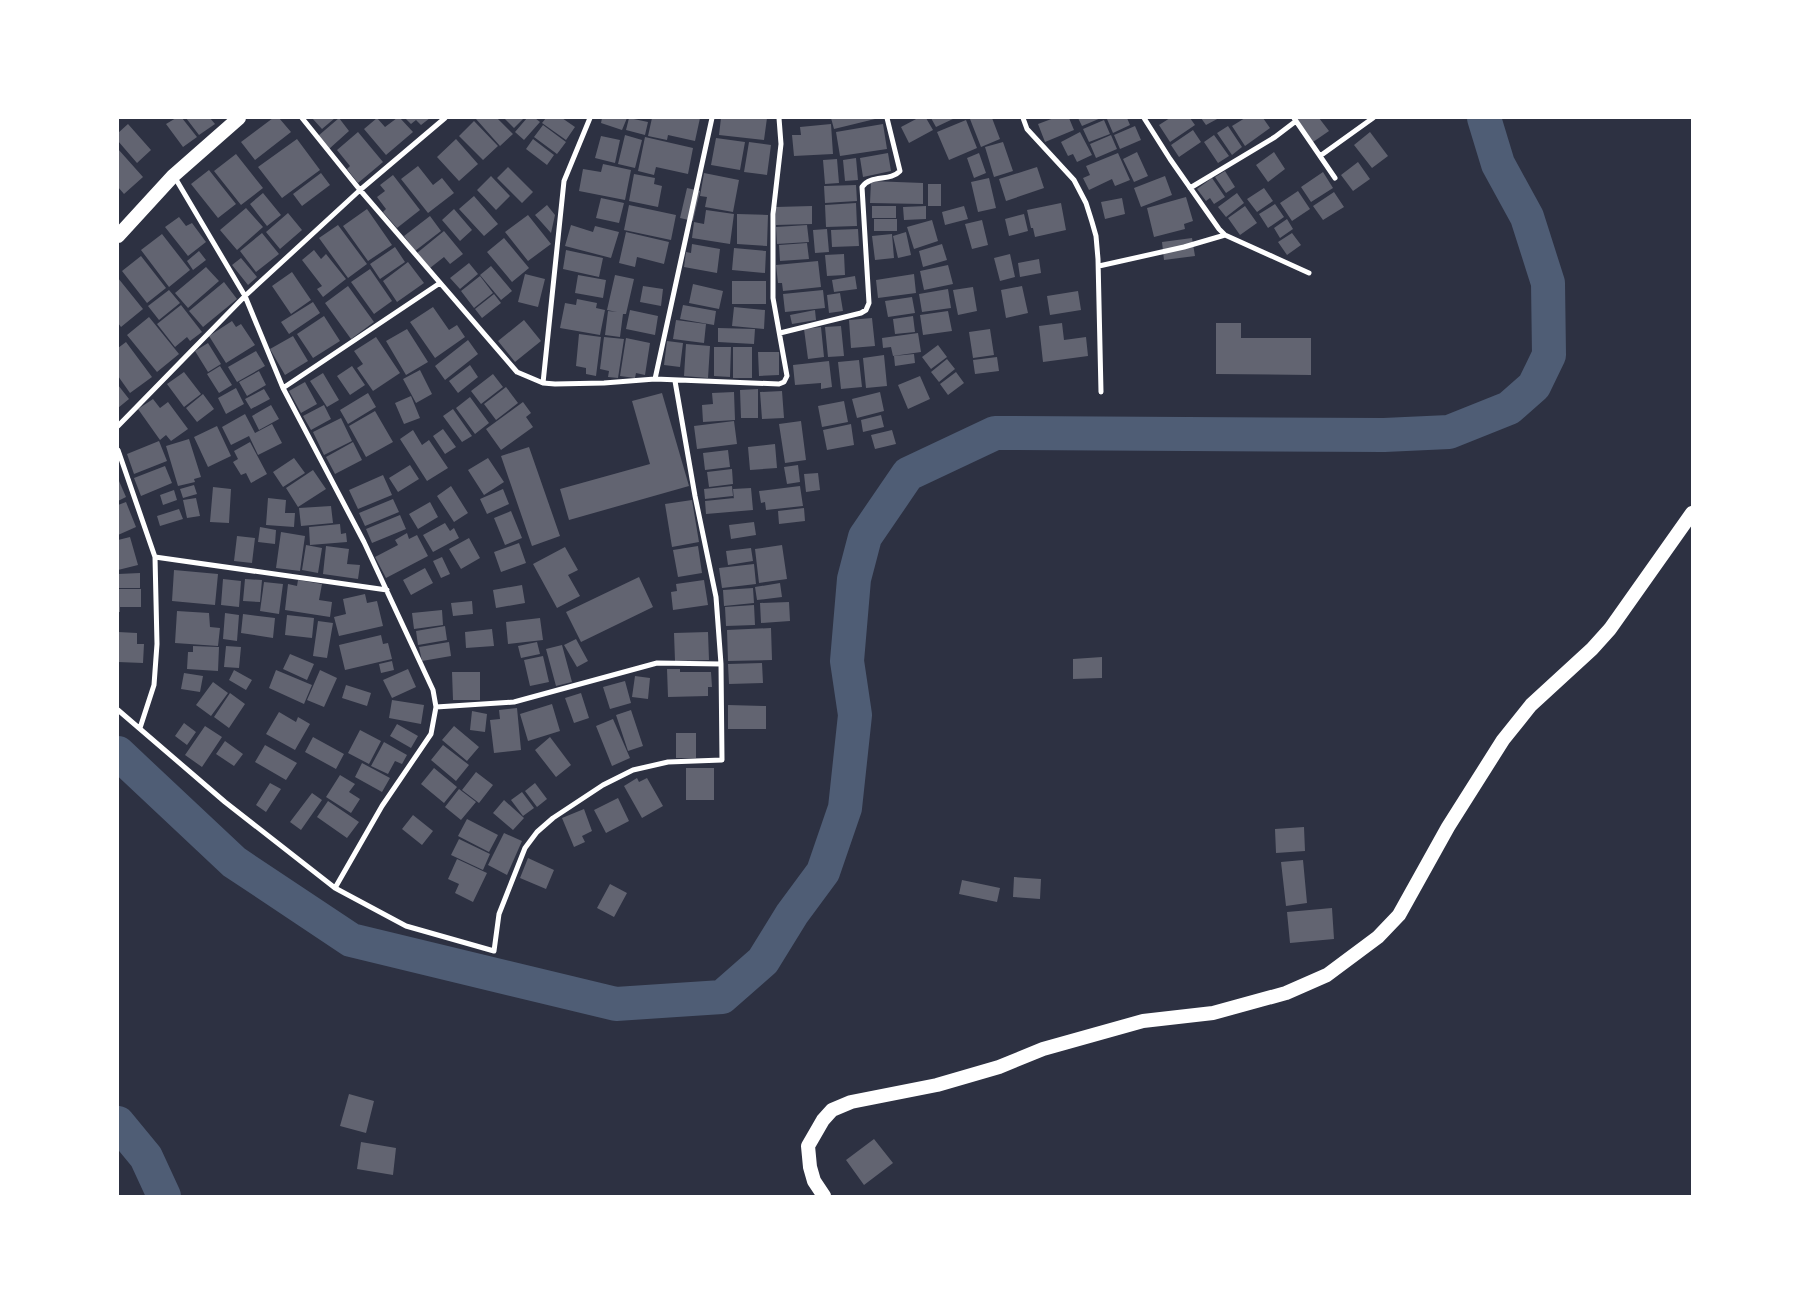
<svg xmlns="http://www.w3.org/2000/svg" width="1810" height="1314" font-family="Overpass,sans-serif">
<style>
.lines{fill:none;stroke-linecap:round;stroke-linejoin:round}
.river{stroke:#4f5d75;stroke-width:34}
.building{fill:#626471}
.minor{stroke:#fff;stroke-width:5}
.trunk{stroke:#fff;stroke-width:14}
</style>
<rect width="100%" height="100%" fill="#2d3142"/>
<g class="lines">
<path class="river" d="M118,753L234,862L351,940L616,1004L722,997L763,961L792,914L823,872L845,808L855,715L847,661L854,579L865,537L908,474L995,433L1384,435L1449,432L1509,408L1534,386L1549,355L1548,283L1527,217L1498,164L1484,118
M118,1123L146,1157L164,1196"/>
</g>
<path class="building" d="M176,118H182L197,137L183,147L166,124Z
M186,118H210L215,124L199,135Z
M273,118H279L291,132L255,160L241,142Z
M312,118H335L322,129Z
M339,118L349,131L329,149L318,136Z
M377,118L385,127L397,118H400L413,132L386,155L364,129Z
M405,118H430L421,125L416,120L411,124Z
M477,118H497L513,134L500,146L476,119Z
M504,118H524L514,128Z
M527,118H535L540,122L524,140L515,132Z
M546,118H562L575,127L566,140L542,123Z
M602,118H627L622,130L601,123Z
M629,118L648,122L645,135L626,130Z
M652,118H700L695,141L668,135L667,140L648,136Z
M721,118H767L764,140L719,135Z
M831,118H875V119L834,129Z
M918,118H926L933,130L909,143L901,127Z
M931,118H955L936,127Z
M974,118H992L1000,139L981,147L970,119Z
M1054,118H1069L1074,130L1045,142L1038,124Z
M1078,118H1101L1082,126Z
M1111,118H1127L1130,125L1113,133L1107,119Z
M1170,118H1190L1195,125L1170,142L1159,125Z
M1201,118H1219L1206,125Z
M1245,118H1263L1270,128L1245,146L1232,126Z
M1297,118H1319L1329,131L1313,142Z
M966,120L977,148L949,160L937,132Z
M1104,120L1110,134L1089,142L1083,129Z
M474,121L498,146L483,160L459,136Z
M128,124L151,150L137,163L118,141V133Z
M831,124L833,154L794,156L792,135H801L800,127Z
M883,124L887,149L840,156L836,132Z
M543,125L566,142L557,154L534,137Z
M1135,126L1141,140L1120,149L1114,135Z
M1228,126L1242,147L1232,155L1217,133Z
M1193,130L1201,142L1179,157L1171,145Z
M358,132L383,162L358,183L347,169L350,166L337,150Z
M1080,132L1092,155L1077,162L1073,154L1068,156L1061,142Z
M1370,132L1388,156L1372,168L1354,145Z
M625,135L642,140L635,168L618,164Z
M1111,135L1117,149L1096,158L1090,144Z
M1214,135L1229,156L1218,163L1204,142Z
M601,136L620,140L615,163L595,158Z
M645,137L693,148L688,174L656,167L654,175L638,171Z
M716,138L745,142L740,170L711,165Z
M297,139L320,170L282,198L258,167Z
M456,139L478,164L459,181L437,157Z
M533,139L554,155L547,165L526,149Z
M749,142L771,145L767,175L744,172Z
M1003,142L1013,171L994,177L985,147Z
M118,149L143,177L124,194L118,187Z
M1137,152L1148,176L1134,182L1123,159Z
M1274,152L1285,169L1268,182L1256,165Z
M888,153L891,171L863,177L860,158Z
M979,153L986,173L974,178L967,158Z
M1118,153L1130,180L1115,186L1112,179L1089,190L1083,178L1090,175L1086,166Z
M236,154L263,188L241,205L214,171Z
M856,158L858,180L845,181L843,160Z
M837,159L839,183L825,184L823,160Z
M1358,162L1370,179L1353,191L1341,175Z
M603,164L631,170L625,200L579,191L583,169L601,172Z
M418,166L433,185L442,178L454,193L428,213L401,179Z
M508,167L533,192L522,203L497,178Z
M1037,167L1044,188L1006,201L999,179Z
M209,170L236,204L218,218L191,184Z
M1225,171L1235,187L1226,193L1215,177Z
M1323,172L1333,188L1311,202L1301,187Z
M321,173L330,185L302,206L293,194Z
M704,173L739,180L733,212L705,207L707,197L700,196Z
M634,174L655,178L654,184L662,186L658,207L629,201Z
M393,175L420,210L397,228L383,212L386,209L377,197L385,191L380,185Z
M491,176L510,196L496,210L477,190Z
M1165,176L1172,195L1141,207L1134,188Z
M989,178L996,208L978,212L971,182Z
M1212,178L1225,197L1214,204L1210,198L1206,201L1197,189Z
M871,181L923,183V204L870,203Z
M928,184H941V206H928Z
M856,185L857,201L825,203L824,186Z
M687,188L700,191L693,221L680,218Z
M1264,188L1273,201L1257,212L1247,199Z
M1298,191L1310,209L1292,221L1280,203Z
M1334,192L1344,207L1323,220L1313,206Z
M263,193L281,215L267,226L250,204Z
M1237,193L1244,203L1226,217L1218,207Z
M474,196L498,224L484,236L459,209Z
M1186,197L1193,221L1184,224L1185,229L1154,237L1147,208Z
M601,198L624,203L619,223L596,218Z
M1122,198L1125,214L1105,219L1101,202Z
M856,203L857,226L826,227L825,205Z
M1061,203L1066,230L1035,237L1033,228H1031L1027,210Z
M1275,204L1284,217L1268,228L1259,214Z
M547,205L555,215L551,233L535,215Z
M629,205L676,215L671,240L624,230Z
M812,206V224L776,225V207Z
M872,206H896V218H872Z
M926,206V219L904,220L903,207Z
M964,206L968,219L945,225L942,212Z
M1245,206L1257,223L1240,235L1228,218Z
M246,208L263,227L237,250L220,230Z
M367,209L392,245L368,261L343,226Z
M454,209L472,230L460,241L442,220Z
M706,210L734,214L730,244L692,238L694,222L704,224Z
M288,213L302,230L280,249L266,232Z
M737,214L768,215L767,246L737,244Z
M1024,214L1028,231L1009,236L1005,219Z
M528,215L551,244L528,261L505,232Z
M430,216L441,231L415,251L404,236Z
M179,217L186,226L192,223L206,242L188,256L165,227Z
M874,219H897V231H874Z
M1287,219L1293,229L1280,238L1274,228Z
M932,220L938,241L914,249L907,227Z
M982,220L988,245L972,249L965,224Z
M338,225L367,264L348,278L319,238Z
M571,225L593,232L595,226L619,232L611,258L565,246Z
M807,225L809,242L777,244L776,227Z
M827,229L829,252L815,253L813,230Z
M858,229L859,246L832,247L831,230Z
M444,231L463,254L450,264L444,257L430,268L417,253Z
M626,232L669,242L664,264L637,257L635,267L619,263Z
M906,232L911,255L898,258L893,236Z
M262,233L279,254L256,272L240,251Z
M1292,233L1301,245L1287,255L1278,242Z
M162,234L190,270L169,287L141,250Z
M892,234L894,258L875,260L872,236Z
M504,238L529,268L512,282L487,252Z
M1192,238L1195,256L1164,260L1162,242Z
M807,243L809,259L780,261L779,245Z
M692,244L720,249L717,273L684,267L686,252L691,253Z
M942,244L947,260L923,267L919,251Z
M395,247L405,262L380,279L370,264Z
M734,248L766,251L765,273L732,270Z
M314,250L321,259L326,254L346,279L323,297L317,289L322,286L302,260Z
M566,250L603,258L599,277L563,269Z
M199,251L206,260L193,270L187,261Z
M844,254L845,275L827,276L825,255Z
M1010,254L1015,277L1000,281L994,258Z
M141,256L166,288L147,303L122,271Z
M241,258L257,277L248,285L232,265Z
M1039,259L1041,273L1020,277L1018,263Z
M818,261L821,287L783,291L782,283H778L776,265Z
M408,262L424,283L397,302L383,281Z
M469,263L478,274L460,289L450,278Z
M948,265L953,284L924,290L920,271Z
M491,266L512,291L501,300L480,275Z
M206,267L219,281L188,308L175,293Z
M370,269L392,301L374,314L351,282Z
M292,272L311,300L291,314L272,286Z
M525,274L545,279L538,307L518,302Z
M914,274L916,293L878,298L876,280Z
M578,275L606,280L603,298L575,293Z
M615,275L634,279L626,314H623L620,337L605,335L608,311L617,312L607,310Z
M480,276L493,293L474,308L461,291Z
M855,276L857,289L834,292L832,280Z
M118,278L143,309L121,327L118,323Z
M732,281H766V304H732Z
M224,282L237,299L203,327L189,311Z
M693,284L723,291L719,309L689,303Z
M348,286L374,322L351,339L325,303Z
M643,286L663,289L661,306L640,302Z
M1022,286L1028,313L1006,318L1001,290Z
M973,287L977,311L958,315L953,290Z
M948,289L951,308L922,312L919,294Z
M169,290L180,303L159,320L148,306Z
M823,290L825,308L785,312L783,294Z
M1078,291L1081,310L1050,315L1047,296Z
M840,293L843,311L829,313L827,295Z
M494,294L501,303L482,318L475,309Z
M912,297L915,313L888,317L885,301Z
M577,299L597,303L596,308L605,310L600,335L560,328L565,303L576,305Z
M313,302L320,313L289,334L281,322Z
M181,305L202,332L190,341L187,337L175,347L157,324Z
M683,305L716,311L714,325L680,319Z
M433,307L449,330L457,325L465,337L435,358L410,322Z
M734,307L765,310L764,329L732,326Z
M630,310L658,316L655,335L626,329Z
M815,310L816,320L792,324L790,315Z
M948,311L952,331L923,335L920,315Z
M324,316L340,341L313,358L297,334Z
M913,316L915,332L895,334L893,319Z
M149,317L179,354L157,372L127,335Z
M872,318L875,346L851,348L849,320Z
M524,320L541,341L515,362L498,341Z
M676,320L706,324L704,343L673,339Z
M232,321L236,327L241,324L255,345L226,363L209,336Z
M1062,323L1064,340L1086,337L1088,356L1043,362L1039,326Z
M1216,323H1241V338H1311V375L1216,374Z
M841,326L844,356L828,357L825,327Z
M821,327L824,357L808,359L804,329Z
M718,328L755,329L754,344L718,342Z
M407,329L428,362L406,375L386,341Z
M990,329L994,355L973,358L969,332Z
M918,333L921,352L893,356L891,347L883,348L882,338Z
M579,334L601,337L596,376L586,374V368L576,366Z
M293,336L308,361L285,375L270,349Z
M376,337L400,373L373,391L357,368L363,364L354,351Z
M604,337L624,339L618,378L608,377L609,371L600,369Z
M626,338L650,343L645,375L636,373L635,378L620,376Z
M468,340L478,354L445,380L435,366Z
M667,341L683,343L680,367L664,365Z
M126,342L152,377L130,393L118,376V348Z
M208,343L221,364L208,372L195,351Z
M686,344L710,346L708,378L684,376Z
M938,345L947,357L931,369L922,357Z
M714,347H731L730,377L714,376Z
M733,347H752V378H733Z
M256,351L265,366L237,382L228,367Z
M758,352H779V375L759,376Z
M914,354L915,363L895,366L894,356Z
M884,355L887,386L866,388L863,358Z
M997,357L999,371L975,374L973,360Z
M947,359L955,369L939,382L931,372Z
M859,360L862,387L841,389L838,362Z
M829,361L832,387L821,389V383L795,385L793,365Z
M470,365L478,377L458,393L449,381Z
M220,366L232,385L219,393L207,374Z
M352,366L365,385L350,395L337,376Z
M420,370L432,394L416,403L403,379Z
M259,371L266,385L247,396L239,382Z
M184,372L201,394L184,407L167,384Z
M956,372L964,383L948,395L940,384Z
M323,373L339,400L327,407L310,381Z
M493,374L503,387L481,404L471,391Z
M920,376L930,399L908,409L898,385Z
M305,382L317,404L301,413L289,391Z
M118,385L129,399L118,408Z
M506,387L518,403L496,420L484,404Z
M236,388L244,404L226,414L218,398Z
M264,389L270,399L251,409L245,399Z
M758,389V418H741L740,390Z
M782,391L784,418L762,419L760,392Z
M734,392L735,420L703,422L702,405L713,404L712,393Z
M880,392L884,411L857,418L852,399Z
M368,393L376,407L348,424L340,410Z
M662,393L689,486L569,520L560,489L650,464L632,401Z
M203,394L214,409L197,422L186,408Z
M411,396L420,418L404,424L395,403Z
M470,397L489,423L475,434L456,408Z
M153,399L160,408L168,402L188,429L171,441L166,435L160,440L138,409Z
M844,401L848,422L822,427L818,406Z
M523,402L531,413L526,417L533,427L501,450L486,429Z
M271,405L279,419L259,430L252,416Z
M324,405L331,419L311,430L303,416Z
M453,409L472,436L462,442L443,416Z
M375,411L393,442L366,457L349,426Z
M245,414L255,433L272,424L282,443L258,455L249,436L231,445L222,427Z
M881,415L884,427L863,432L861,420Z
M341,418L352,441L324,455L313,432Z
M734,421L737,444L697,449L694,426Z
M801,421L806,460L785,463L779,424Z
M851,424L854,445L827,450L823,430Z
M217,426L231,456L208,467L194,437Z
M443,429L456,447L445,454L433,436Z
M413,430L422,445L429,440L448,468L427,481L400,439Z
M892,430L896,444L875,449L871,435Z
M189,439L201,477L194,479L195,482L178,486L166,446Z
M159,441L167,461L134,474L127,454Z
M250,442L267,474L251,483L246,473L241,475L233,462L238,459L234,451Z
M353,442L362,460L335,474L326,457Z
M775,444L777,468L750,470L748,447Z
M529,447L560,536L532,546L501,456Z
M728,450L730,467L705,470L703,453Z
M294,458L305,473L283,487L273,472Z
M488,458L504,482L484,495L468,470Z
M410,465L419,479L398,492L389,478Z
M798,465L800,482L787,484L784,467Z
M165,466L172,483L141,496L134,478Z
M732,469L733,484L709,487L707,472Z
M313,470L326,489L298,507L286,488Z
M818,473L820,490L806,492L804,474Z
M383,475L392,495L358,509L349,490Z
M119,481L126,497L118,501V482Z
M194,485L197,494L183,498L180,489Z
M451,486L468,513L454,522L437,496Z
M732,486L733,496L705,499L704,489Z
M800,486L803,506L766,510L765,502L761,503L759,491Z
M213,487L231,489L229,523L210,522Z
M751,488L753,510L706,514L705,501L734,498V500L733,489Z
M503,489L509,504L487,514L480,499Z
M174,490L177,500L163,505L160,495Z
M196,498L200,516L187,518L183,500Z
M268,498L286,500L285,513H295L294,527L266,525Z
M393,499L399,512L365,526L359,513Z
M692,500L699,542L672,547L665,504Z
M126,502L136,527L118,535V505Z
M430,502L438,517L418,529L409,514Z
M331,506L333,523L301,526L299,508Z
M804,508L805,521L779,524L778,511Z
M179,509L183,519L160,526L157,516Z
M511,511L522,538L505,545L494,518Z
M400,515L406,529L372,543L366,529Z
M754,522L756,535L731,539L729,525Z
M445,523L450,531L454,528L459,538L433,552L423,535Z
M340,524L341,534L346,533L347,542L310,545L309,527Z
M260,527L276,530L275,544L258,542Z
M281,532L305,536L300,571L276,568Z
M407,533L409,539L417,535L428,556L386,578L375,557L398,545L395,540Z
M237,536L255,538L252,563L234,561Z
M130,537L138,565L118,570V540Z
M469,538L480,558L461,569L449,549Z
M519,543L526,563L501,572L494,552Z
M306,545L322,548L318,573L302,570Z
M782,545L787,579L759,583L755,549Z
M326,546L349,549L347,564L360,565L358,579L323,574Z
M698,546L702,573L678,577L673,550Z
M565,547L578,570L568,575L580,596L557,608L533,564Z
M751,548L753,561L728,565L726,551Z
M442,557L450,574L441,578L433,561Z
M754,564L756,584L722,588L719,568Z
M425,568L433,583L411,595L403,580Z
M174,570L218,574L215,605L172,601Z
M140,573V588H118V574Z
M639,577L653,607L581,642L566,612Z
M223,579L241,581L239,607L221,605Z
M245,579L262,580L260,602L243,601Z
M298,580L322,584L319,600L332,602L330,617L285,610L288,584L297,586Z
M704,580L708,605L673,610L671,592L677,591L676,584Z
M264,582L283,584L279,614L260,611Z
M780,583L782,597L757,600L755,587Z
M522,585L525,603L496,608L493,590Z
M753,588L754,603L724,606L723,590Z
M118,589H141V607H120V612H118Z
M365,594L367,603L377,601L383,626L339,636L334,617L346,614L343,599Z
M472,601L473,614L453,616L451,603Z
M789,602L790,621L761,623L760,603Z
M754,605L755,625L726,626L725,607Z
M442,610L443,625L414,629L412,613Z
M177,611L209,613L210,627L220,628L218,646L175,643Z
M225,613L239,615L237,641L223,639Z
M243,614L275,618L273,638L241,633Z
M287,615L314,618L312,638L285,635Z
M540,618L543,640L508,644L506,622Z
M318,621L333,623L327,658L313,656Z
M445,626L447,640L418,645L416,631Z
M771,628L772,660L728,661L727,630Z
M492,629L494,646L466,648L465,632Z
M118,632L137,633V644H144L143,663L118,662Z
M708,632L709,660L675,661L674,633Z
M381,635L383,644L388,643L392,659L345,670L339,645Z
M576,639L588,661L577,667L564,645Z
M449,642L451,656L422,661L419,647Z
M537,642L540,654L521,658L518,646Z
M562,645L572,682L556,686L546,649Z
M193,646L219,647L218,671L187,669L188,652H193Z
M226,646L241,647L239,668L224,667Z
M290,654L314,664L307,680L283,669Z
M543,656L549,682L530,686L524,660Z
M1102,657V678L1073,679V659Z
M392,661L394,670L381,673L379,664Z
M762,663L763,683L729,684L728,664Z
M408,669L416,687L392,698L383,680Z
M667,669H680V672H711L712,687H708V696L668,697Z
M234,670L252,680L246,690L229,680Z
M276,670L312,685L304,704L269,688Z
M320,670L337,678L324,707L307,700Z
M452,672H480V700H453Z
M184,673L203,676L200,692L181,689Z
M635,676L650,678L648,699L632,697Z
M625,681L631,703L610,709L603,687Z
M213,682L228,693L211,716L196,705Z
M346,685L371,693L367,706L342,698Z
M230,693L245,704L229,728L214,717Z
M581,693L589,718L574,723L565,698Z
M392,700L424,705L421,724L389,718Z
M552,704L560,731L528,741L520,714Z
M728,705L766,706V729H728Z
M517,708L521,750L494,753L490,720L500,719L499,710Z
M631,710L643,746L628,751L616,715Z
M472,711L487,714L485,732L470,730Z
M279,712L296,722L298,717L310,724L295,750L266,734Z
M613,719L630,758L612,766L596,726Z
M184,723L196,732L187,745L175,736Z
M397,724L418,736L411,748L390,736Z
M205,726L222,737L202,767L185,755Z
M454,726L479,747L467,761L442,740Z
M360,730L381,741L369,764L348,753Z
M676,733H696V758H676Z
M313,737L344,754L336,769L305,752Z
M550,737L571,765L556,777L535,750Z
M225,741L243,754L234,766L216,754Z
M384,742L407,755L402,764L395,761L388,774L371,766Z
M265,745L297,763L286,780L255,762Z
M443,745L469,765L456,781L431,760Z
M362,763L390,778L382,792L355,777Z
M434,768L457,787L444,803L421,784Z
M686,768H714V800H686Z
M476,772L493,785L479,803L462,790Z
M340,775L355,784L349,792L360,799L351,813L326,797Z
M637,778L639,782L647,778L663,806L642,818L624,786Z
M270,783L281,789L266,812L256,805Z
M535,783L547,799L537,807L525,791Z
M459,789L476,802L461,820L445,807Z
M522,792L534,808L523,816L511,800Z
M312,793L322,800L301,830L290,822Z
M618,798L629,821L606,833L594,810Z
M504,800L524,818L513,830L493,813Z
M328,801L359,822L347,838L317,817Z
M584,809L592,831L582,836L585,842L574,847L562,818Z
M413,815L433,831L422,845L402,829Z
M467,819L498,835L489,852L458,836Z
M1304,827L1305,851L1276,853L1275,829Z
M504,833L522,841L507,875L488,865Z
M459,839L490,854L483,870L451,855Z
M528,858L554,870L546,889L520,878Z
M457,859L487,873L473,902L455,893L459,884L448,879Z
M1303,860L1307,903L1286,906L1281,862Z
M1014,877L1041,879L1040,899L1013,897Z
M962,880L1000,888L997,902L959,894Z
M610,884L627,893L614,917L597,908Z
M1332,908L1334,939L1290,943L1287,912Z
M349,1094L374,1101L366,1133L340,1126Z
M874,1139L893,1163L864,1185L846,1160Z
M361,1142L396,1148L393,1175L357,1169Z"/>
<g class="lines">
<path class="minor" d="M302,118L360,190L517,372L543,383L555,384L604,383L655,379L779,384L784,382L787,376L773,298V214L781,144L779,118
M1023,118L1027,129L1074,180L1086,203L1092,222L1096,236L1098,259L1101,392
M1144,118L1170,159L1219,229L1225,235L1309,273
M1296,121L1335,178
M1320,156L1373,118
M174,176L245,296L283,388L364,542L433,690L436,707L431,734L382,806L335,888
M1190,188L1275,137L1296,121L1294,118
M1099,266L1184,247L1225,235
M780,333L861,313L866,310L869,303L862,187C871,174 890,182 900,171L887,118
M655,379L712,118
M543,383L564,181L590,118
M283,388L440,283
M118,426L245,296L360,190L445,118
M118,450L155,557L157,644L154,685L140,728
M155,557L387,590
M436,707L514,702L657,663L721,664
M118,710L225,802L335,888L406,926L494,951L499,914L525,848L537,832L553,818L603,785L633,770L668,762L722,760L721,664L716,597L695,496L675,381"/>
<path class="trunk" d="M118,236L173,176L239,118
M824,1196L814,1181L810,1167L808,1146L823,1120L832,1110L851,1102L937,1085L999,1067L1043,1049L1143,1021L1213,1013L1286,993L1327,975L1378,937L1399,915L1448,827L1503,740L1531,705L1592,649L1610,629L1692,513"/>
</g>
<rect width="1810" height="1314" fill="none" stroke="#ffffff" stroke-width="238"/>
</svg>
